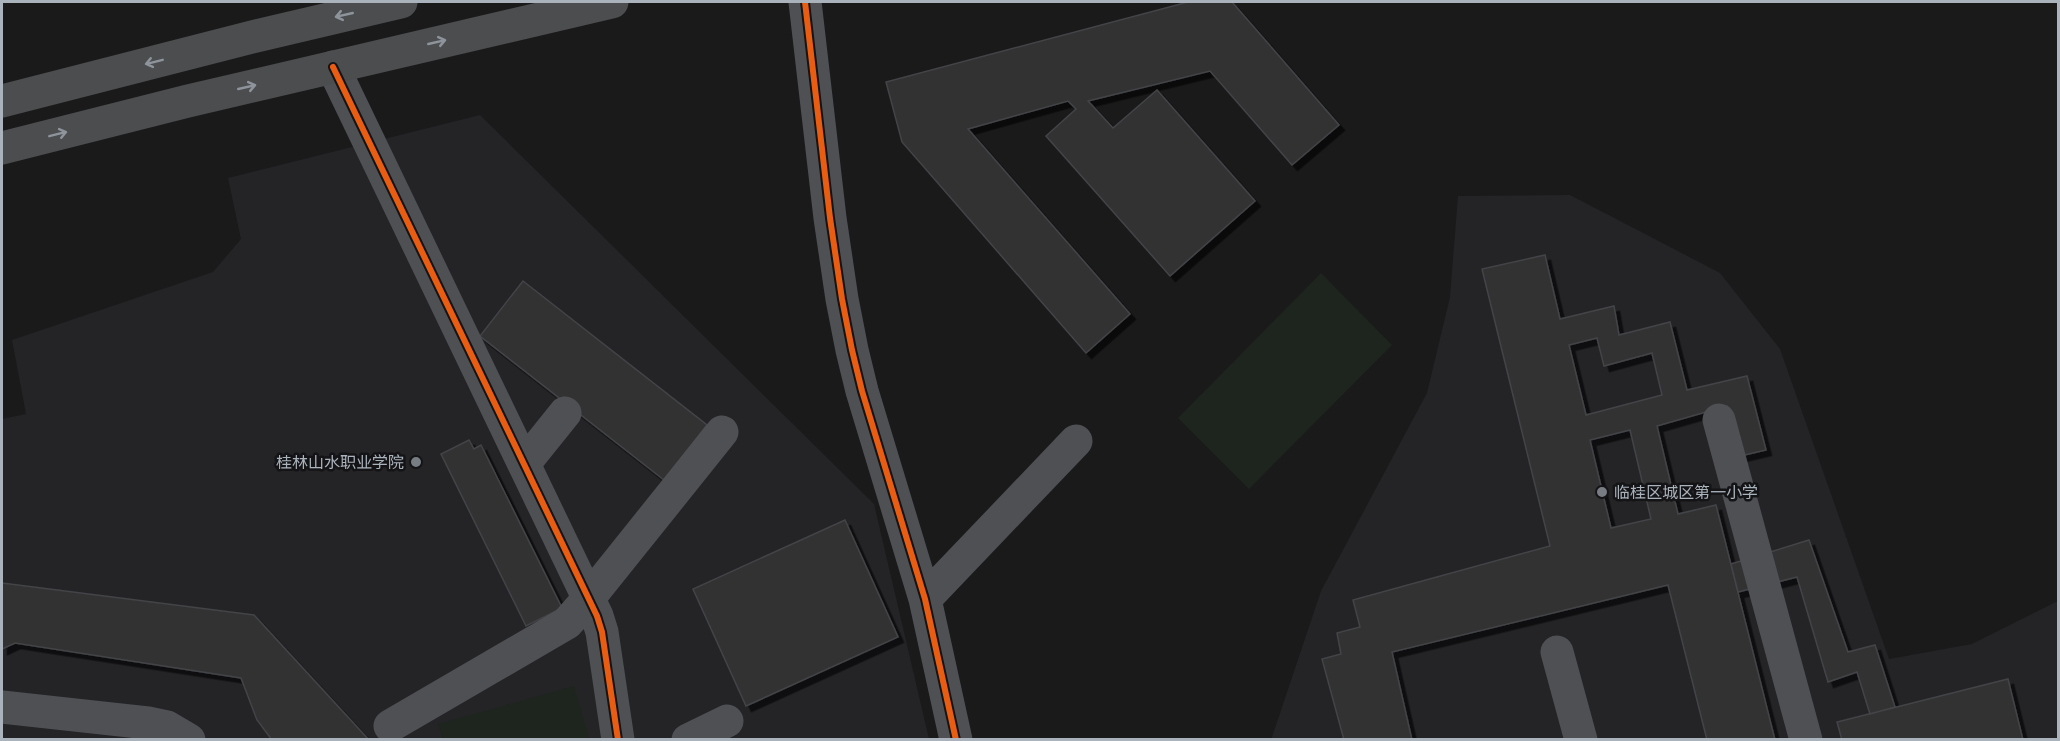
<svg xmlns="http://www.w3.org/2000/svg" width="2060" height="741" font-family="'Asap Condensed','Noto Sans SC',sans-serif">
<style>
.built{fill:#242427}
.green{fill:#1d251e}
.building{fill:#323233;stroke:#434447;stroke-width:1.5;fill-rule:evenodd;filter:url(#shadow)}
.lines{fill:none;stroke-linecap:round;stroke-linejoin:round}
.minor{stroke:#4e5054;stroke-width:33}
.major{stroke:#4c4d4f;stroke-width:33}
.cycleway-casing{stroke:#141417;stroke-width:10}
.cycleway{stroke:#e95d12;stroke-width:6}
.oneway{stroke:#8e949b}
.poi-dot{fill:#787d84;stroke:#141417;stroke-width:2}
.labels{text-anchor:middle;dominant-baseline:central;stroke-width:5;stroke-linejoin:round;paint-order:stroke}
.poi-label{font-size:16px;fill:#aab2bc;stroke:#141417;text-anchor:end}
</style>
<defs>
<filter id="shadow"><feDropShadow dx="5.5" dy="5.5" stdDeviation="0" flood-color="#0009"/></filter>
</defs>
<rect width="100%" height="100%" fill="#1a1a1b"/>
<path class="built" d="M480,115L874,504L929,739H2V419L26,414L12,340L213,272L241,239L228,178Z
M1570,195L1720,273L1780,349L1889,659L1972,644L2058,601V739L1271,740L1321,591L1427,393L1450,297L1458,196Z"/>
<path class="green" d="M1321,273L1392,345L1249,489L1178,418Z
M574,686L589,739H442L438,724Z"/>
<path class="building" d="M1188,2H1232L1339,125L1292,165L1210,71L1088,101L1113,128L1157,90L1255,201L1170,276L1046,136L1076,109L1068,101L968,129L1130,314L1086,353L902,142L886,82Z
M1545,255L1560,319L1614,306L1619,335L1670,322L1687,390L1747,376L1766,450L1740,456L1727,406L1657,426L1678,514L1716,505L1775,740H1707L1668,585L1392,652L1412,740H1344L1322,659L1341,654L1337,633L1360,627L1353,600L1550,546L1482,269ZM1597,338L1604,366L1652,353L1662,395L1586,415L1569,345ZM1630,430L1651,519L1611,528L1590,440Z
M523,281L707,425L664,480L480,336Z
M469,440L474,449L481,445L562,608L526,626L441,454Z
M845,520L898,637L746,706L693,589Z
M1809,540L1848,652L1875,645L1895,707L1870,714L1857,672L1828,682L1797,577L1738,592L1731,564Z
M2,583L254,615L369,740H272L257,720L241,678L15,643L2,649Z
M2008,679L2023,740H1842L1837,722Z"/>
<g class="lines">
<path class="minor" d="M805,2L830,218L842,299L852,350L862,391L925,599L956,740
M333,67L597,616L602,632L618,740
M1719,420L1806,740
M524,464L565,413
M925,599L1076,441
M1557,652L1581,740
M2,707L148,723L167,727L189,740
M390,726L567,623L589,598L722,432
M688,740L727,721"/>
<path class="major" d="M2,101L252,37L401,2
M2,148L188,101L612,2"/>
<defs>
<path id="cycleway" d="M805,2L830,218L842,299L852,350L862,391L925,599L956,740
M333,67L597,616L602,632L618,740"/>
</defs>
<use href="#cycleway" class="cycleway-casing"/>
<use href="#cycleway" class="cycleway"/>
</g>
<defs><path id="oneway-shaft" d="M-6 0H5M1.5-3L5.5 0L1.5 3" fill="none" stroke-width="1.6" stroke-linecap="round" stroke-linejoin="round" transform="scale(1.5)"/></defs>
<g class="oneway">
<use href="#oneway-shaft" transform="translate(344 15) rotate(167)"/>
<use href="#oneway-shaft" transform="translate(437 42) rotate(-13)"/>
<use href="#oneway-shaft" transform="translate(154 62) rotate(166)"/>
<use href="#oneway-shaft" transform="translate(247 87) rotate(-13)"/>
<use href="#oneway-shaft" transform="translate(58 134) rotate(-14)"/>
</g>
<g class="poi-dot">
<circle cx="416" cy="462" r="6"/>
<circle cx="1602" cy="492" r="6"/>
</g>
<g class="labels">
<g class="poi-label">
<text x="404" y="462">桂林山水职业学院</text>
<text x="1614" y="492" text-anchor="start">临桂区城区第一小学</text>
</g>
</g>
<rect width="2060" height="741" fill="none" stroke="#aab2bc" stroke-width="6"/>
</svg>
